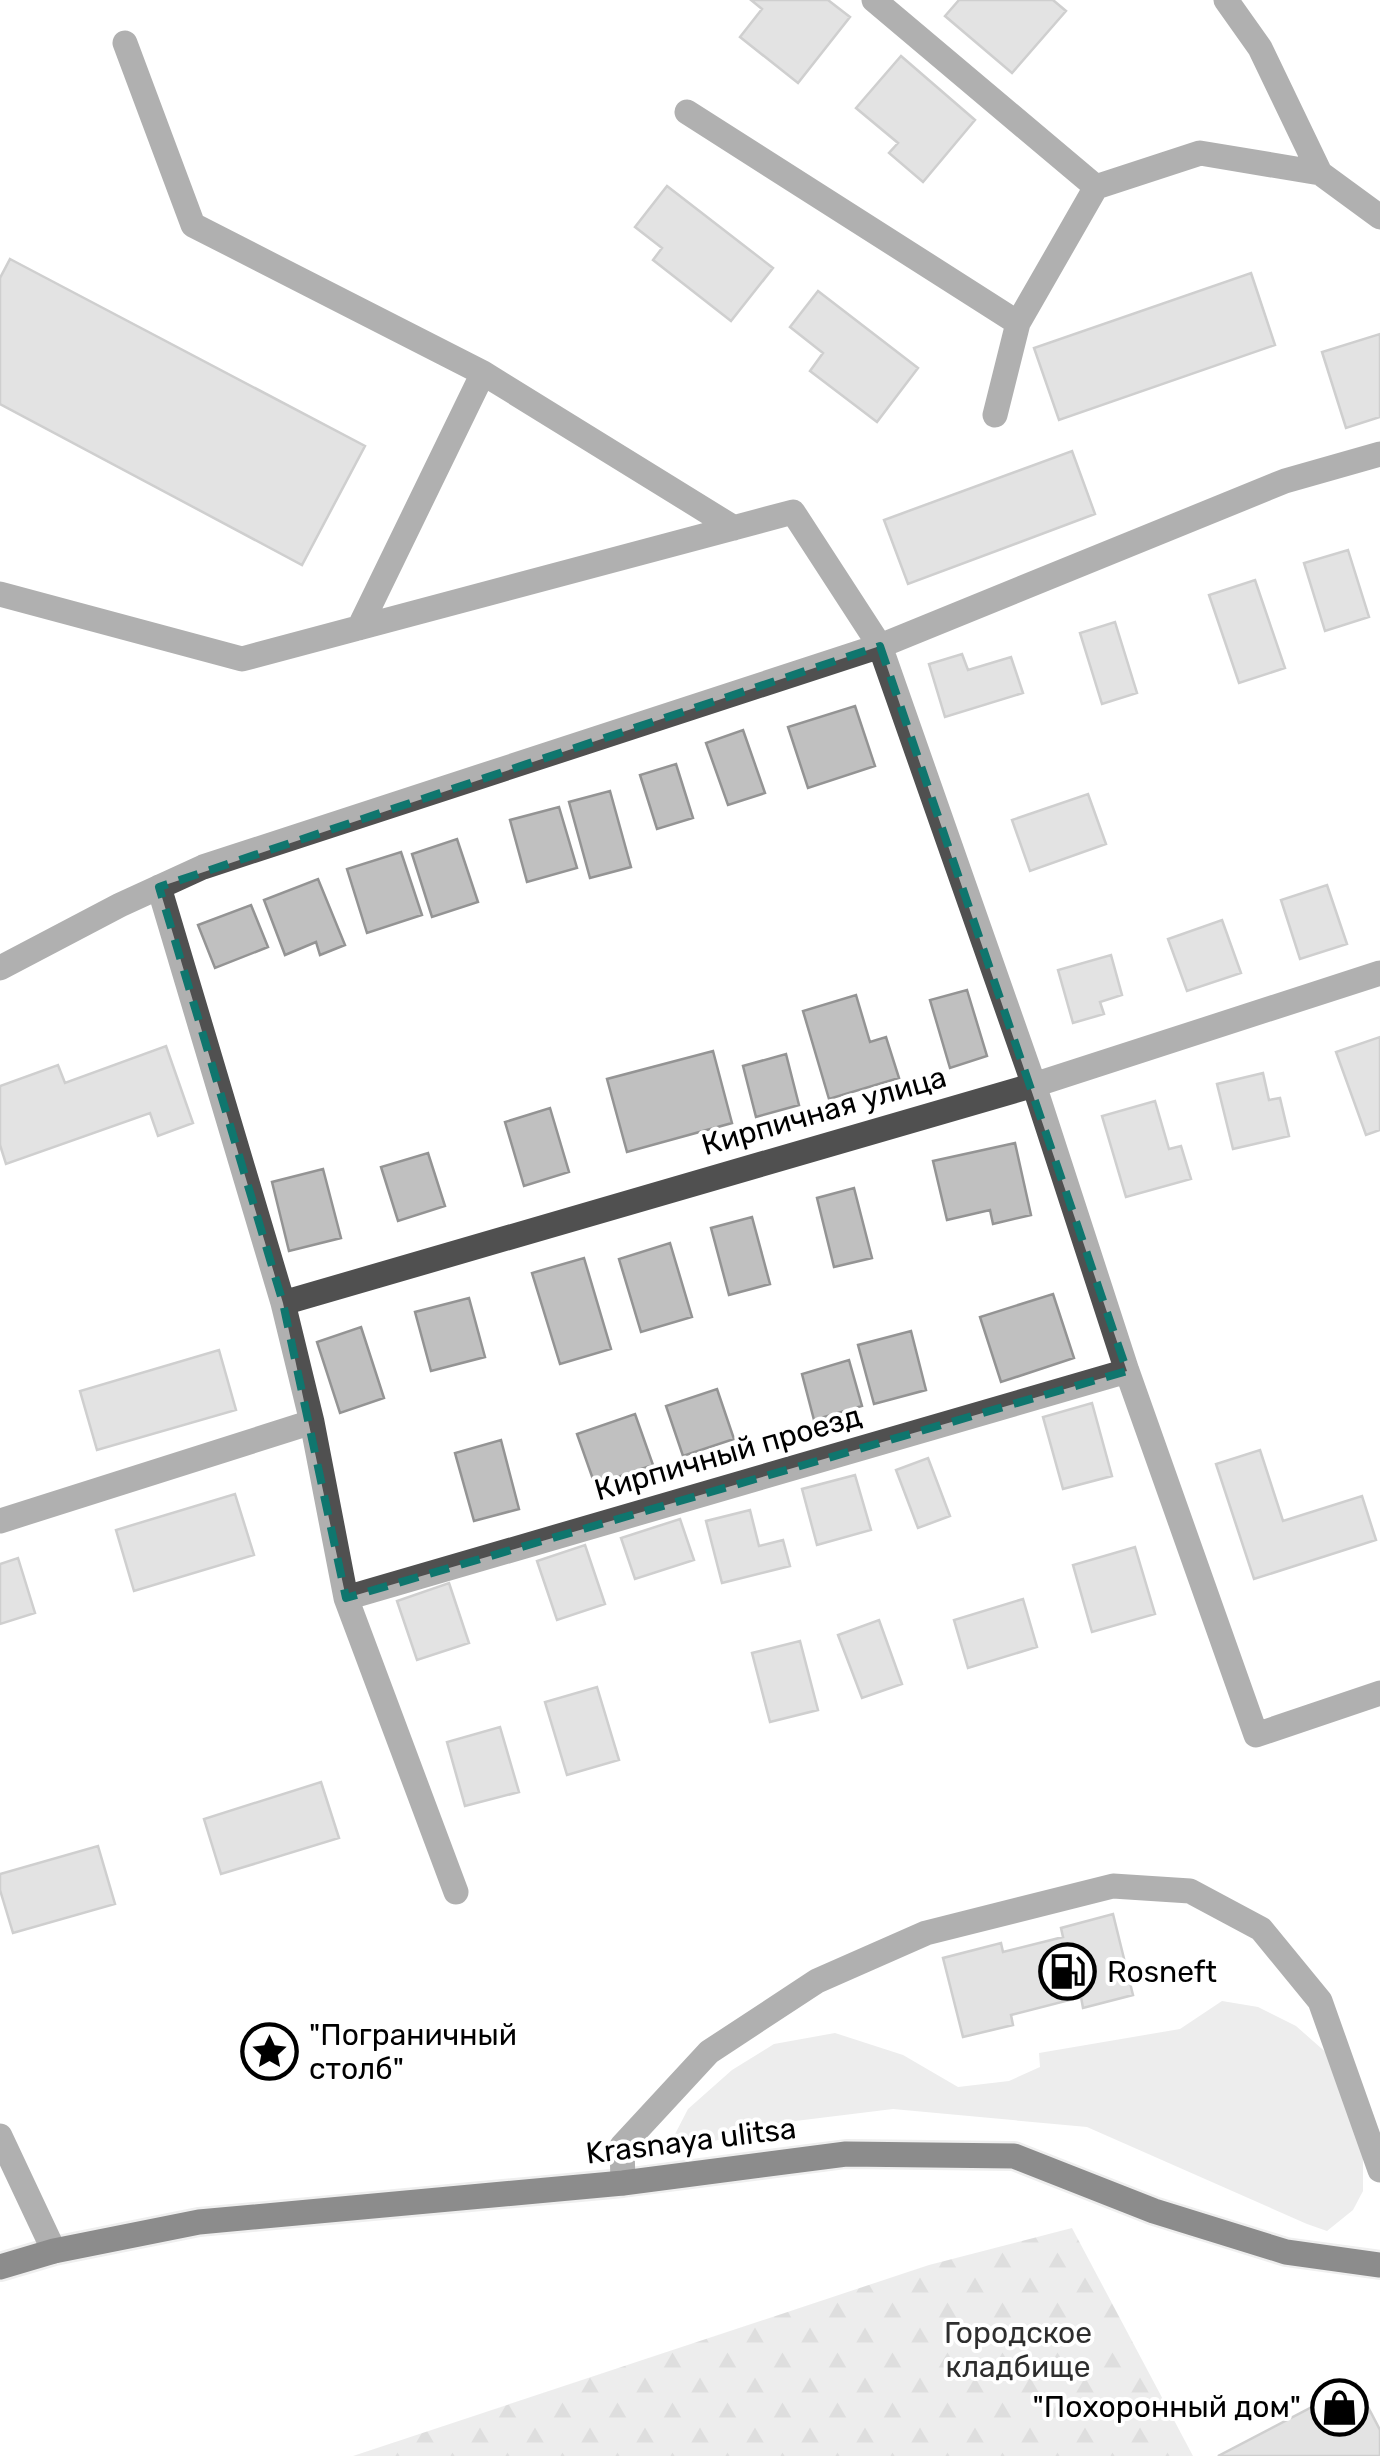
<svg xmlns="http://www.w3.org/2000/svg" width="1380" height="2456" font-family="Rubik,sans-serif">
<style>
.grass{fill:#d7d7d7}
.forest{fill:url(#forest-firs)}
.building{fill:#c0c0c0;stroke:#949494;stroke-width:2.5}
.lines{fill:none;stroke-linecap:round;stroke-linejoin:round}
.major-casing{stroke:#dbdbdb;stroke-width:30}
.minor{stroke:#505050;stroke-width:25}
.major{stroke:#000;stroke-width:25}
.marked{fill:none;stroke:#0f766e;stroke-width:8;stroke-dasharray:20 12;stroke-linejoin:round}
.labels{text-anchor:middle;dominant-baseline:central;stroke-width:8;stroke-linejoin:round;paint-order:stroke}
.street-label{font-size:30px;fill:#000;stroke:#fff}
.poi-label{font-size:30px;fill:#000;stroke:#fff;text-anchor:start}
.park-label{font-size:30px;fill:#2e2e2e;stroke:#fff}
</style>
<defs>
<pattern id="forest-firs" width="22" height="20" patternUnits="userSpaceOnUse" patternTransform="scale(2.5)"><rect width="22" height="20" fill="#d7d7d7"/><path d="M5 1l3.5 6h-7zM16 11l3.5 6h-7z" fill="#b7b7b7"/></pattern>
</defs>
<rect width="100%" height="100%" fill="#fff"/>
<path class="grass" d="M1222,2001L1258,2007L1296,2026L1330,2056L1363,2156V2191L1353,2210L1327,2231L1307,2224L1087,2127L893,2109L779,2123L682,2150L673,2138L688,2109L732,2070L774,2044L835,2033L903,2055L958,2087L1009,2081L1040,2067L1039,2053L1180,2029Z"/>
<path class="forest" d="M1072,2228L1193,2456H353L929,2265Z"/>
<path class="building" d="M751,0H828L850,17L798,83L740,37L762,9Z
M959,0H1053L1066,11L1012,73L945,16Z
M901,56L975,120L923,182L889,153L898,143L856,108Z
M667,186L773,268L731,321L653,260L662,248L635,227Z
M10,259L365,446L302,565L0,404V278Z
M1251,273L1275,345L1059,420L1034,348Z
M818,291L918,368L877,422L810,371L823,353L790,327Z
M1380,334V417L1346,428L1322,352Z
M1072,451L1095,514L908,584L884,520Z
M1348,550L1369,617L1325,631L1304,563Z
M1255,580L1285,668L1239,683L1209,595Z
M1115,622L1137,693L1102,704L1080,633Z
M962,654L968,670L1011,657L1023,693L945,717L929,664Z
M855,706L875,766L808,788L788,727Z
M743,730L765,793L728,805L706,743Z
M676,764L693,818L657,829L640,775Z
M610,791L631,867L590,878L569,802Z
M1088,794L1106,844L1030,871L1012,820Z
M559,807L577,868L527,882L510,820Z
M457,839L478,902L432,917L412,854Z
M401,852L422,915L367,933L347,869Z
M318,879L345,945L320,955L316,942L285,955L264,900Z
M1327,885L1347,944L1300,959L1281,900Z
M251,905L268,947L215,968L198,925Z
M1222,920L1241,973L1187,991L1168,939Z
M1111,955L1122,995L1100,1002L1104,1014L1073,1023L1058,970Z
M967,990L987,1056L950,1068L930,1000Z
M856,995L870,1042L886,1037L899,1078L829,1099L803,1011Z
M1380,1037V1130L1366,1135L1336,1052Z
M166,1046L193,1123L158,1136L150,1113L6,1164L0,1145V1086L58,1065L65,1083Z
M713,1051L732,1123L627,1152L607,1079Z
M786,1054L799,1105L756,1117L743,1066Z
M1263,1073L1269,1100L1280,1098L1289,1136L1233,1149L1217,1084Z
M1155,1101L1169,1149L1181,1146L1191,1179L1126,1197L1102,1116Z
M550,1108L569,1172L524,1186L505,1122Z
M1015,1143L1031,1215L993,1224L990,1210L947,1220L933,1161Z
M428,1153L445,1206L398,1221L381,1167Z
M323,1169L341,1238L289,1251L272,1182Z
M854,1188L872,1258L834,1267L817,1198Z
M752,1217L770,1284L729,1295L711,1228Z
M670,1243L692,1317L641,1332L619,1259Z
M584,1258L611,1349L560,1364L532,1273Z
M1053,1294L1074,1358L1001,1382L980,1317Z
M469,1298L485,1357L431,1371L415,1312Z
M361,1327L384,1398L340,1413L317,1342Z
M911,1331L926,1390L874,1404L858,1345Z
M219,1350L236,1410L97,1450L80,1391Z
M849,1360L862,1406L814,1420L802,1374Z
M717,1389L734,1439L683,1456L666,1406Z
M1092,1403L1112,1476L1063,1489L1043,1417Z
M635,1414L653,1465L595,1485L577,1434Z
M501,1440L519,1509L474,1521L455,1453Z
M1260,1450L1283,1521L1362,1496L1376,1540L1254,1579L1216,1464Z
M928,1458L950,1516L918,1528L896,1470Z
M855,1475L871,1530L817,1545L802,1489Z
M235,1494L254,1555L134,1591L116,1530Z
M750,1510L759,1546L783,1540L790,1566L722,1583L706,1521Z
M680,1519L694,1560L635,1579L621,1538Z
M585,1545L605,1604L557,1620L537,1561Z
M1135,1547L1155,1614L1092,1632L1073,1565Z
M18,1558L35,1613L0,1624V1564Z
M449,1583L469,1643L417,1660L397,1601Z
M1023,1599L1037,1647L968,1668L954,1620Z
M879,1620L902,1684L862,1698L838,1635Z
M800,1641L818,1710L770,1722L752,1653Z
M597,1687L619,1760L567,1775L545,1702Z
M500,1727L519,1792L465,1806L447,1742Z
M321,1782L339,1838L221,1874L204,1819Z
M98,1846L115,1904L13,1933L0,1890V1874Z
M1113,1914L1133,1995L1083,2008L1081,1997L1011,2015L1013,2025L963,2037L943,1958L1001,1943L1003,1952L1063,1937L1061,1928Z
M1356,2384L1380,2430V2456H1218Z"/>
<g class="lines">
<defs>
<path id="major" d="M0,2267L54,2251L199,2222L623,2183L846,2154L1014,2156L1154,2211L1286,2252L1380,2265"/>
</defs>
<use href="#major" class="major-casing"/>
<path class="minor" d="M874,0L1096,187
M1226,0L1260,48L1320,173L1380,217
M125,43L193,225L483,373
M687,112L1018,323
M995,415L1018,323L1096,187L1200,153L1320,173
M0,594L242,659L793,512L880,646L1034,1085L1127,1371L1256,1735L1380,1693
M359,628L483,373L734,528
M159,887L283,1303L312,1422L346,1598L456,1892
M0,968L120,905L203,867L880,646L1285,481L1380,454
M283,1303L1034,1085L1380,973
M0,1521L312,1422
M346,1598L1127,1371
M0,2136L54,2251
M623,2183L622,2146L709,2052L817,1981L926,1933L1113,1886L1190,1891L1261,1929L1320,2001L1380,2170"/>
<use href="#major" class="major"/>
</g>
<path d="M0 0H1380V2456H0ZM880,646L1127,1371L346,1598L283,1303L159,887Z" fill="#fff" fill-opacity=".55" fill-rule="evenodd"/>
<path class="marked" d="M880,646L1127,1371L346,1598L283,1303L159,887Z"/>
<defs>
<symbol id="fuel-ring" viewBox="-11 -11 22 22"><circle r="9.5" fill="#fff" stroke="#000" stroke-width="1.5"/><path d="M-5.5-6h7V0h2V4h1.3V-2.5L3-4.5l.8-.8L6-3V5H2.5V1h-1V6h-7ZM-4.2-4.7v3.2H.2V-4.7Z" fill="#000"/></symbol>
<symbol id="sight-ring" viewBox="-11 -11 22 22"><circle r="9.5" fill="#fff" stroke="#000" stroke-width="1.5"/><path d="M0-6L1.8-2.2L6-1.7L2.9 1.2L3.7 5.4L0 3.3L-3.7 5.4L-2.9 1.2L-6-1.7L-1.8-2.2Z" fill="#000"/></symbol>
<symbol id="shop-ring" viewBox="-11 -11 22 22"><circle r="9.5" fill="#fff" stroke="#000" stroke-width="1.5"/><path d="M-5-2.5h2.3a2.7 3.5 0 0 1 5.4 0H5L5.5 6h-11ZM-1.5-2.5h3a1.5 2.3 0 0 0-3 0Z" fill="#000"/></symbol>
</defs>
<g fill-rule="evenodd">
<use href="#fuel-ring" x="1036" y="1940" width="63" height="63"/>
<use href="#sight-ring" x="238" y="2020" width="63" height="63"/>
<use href="#shop-ring" x="1308" y="2376" width="63" height="63"/>
</g>
<g class="labels">
<g class="street-label">
<text transform="translate(824 1111) rotate(-16)">Кирпичная улица</text>
<text transform="translate(728 1453) rotate(-16)">Кирпичный проезд</text>
<text transform="translate(691 2141) rotate(-7)">Krasnaya ulitsa</text>
</g>
<g class="poi-label">
<text x="1107" y="1972">Rosneft</text>
<text x="309" y="2035">"Пограничный<tspan x="309" dy="34">столб"</tspan></text>
<text x="1301" y="2407" text-anchor="end">"Похоронный дом"</text>
</g>
<g class="park-label">
<text x="1018" y="2333">Городское<tspan x="1018" dy="34">кладбище</tspan></text>
</g>
</g>
</svg>
